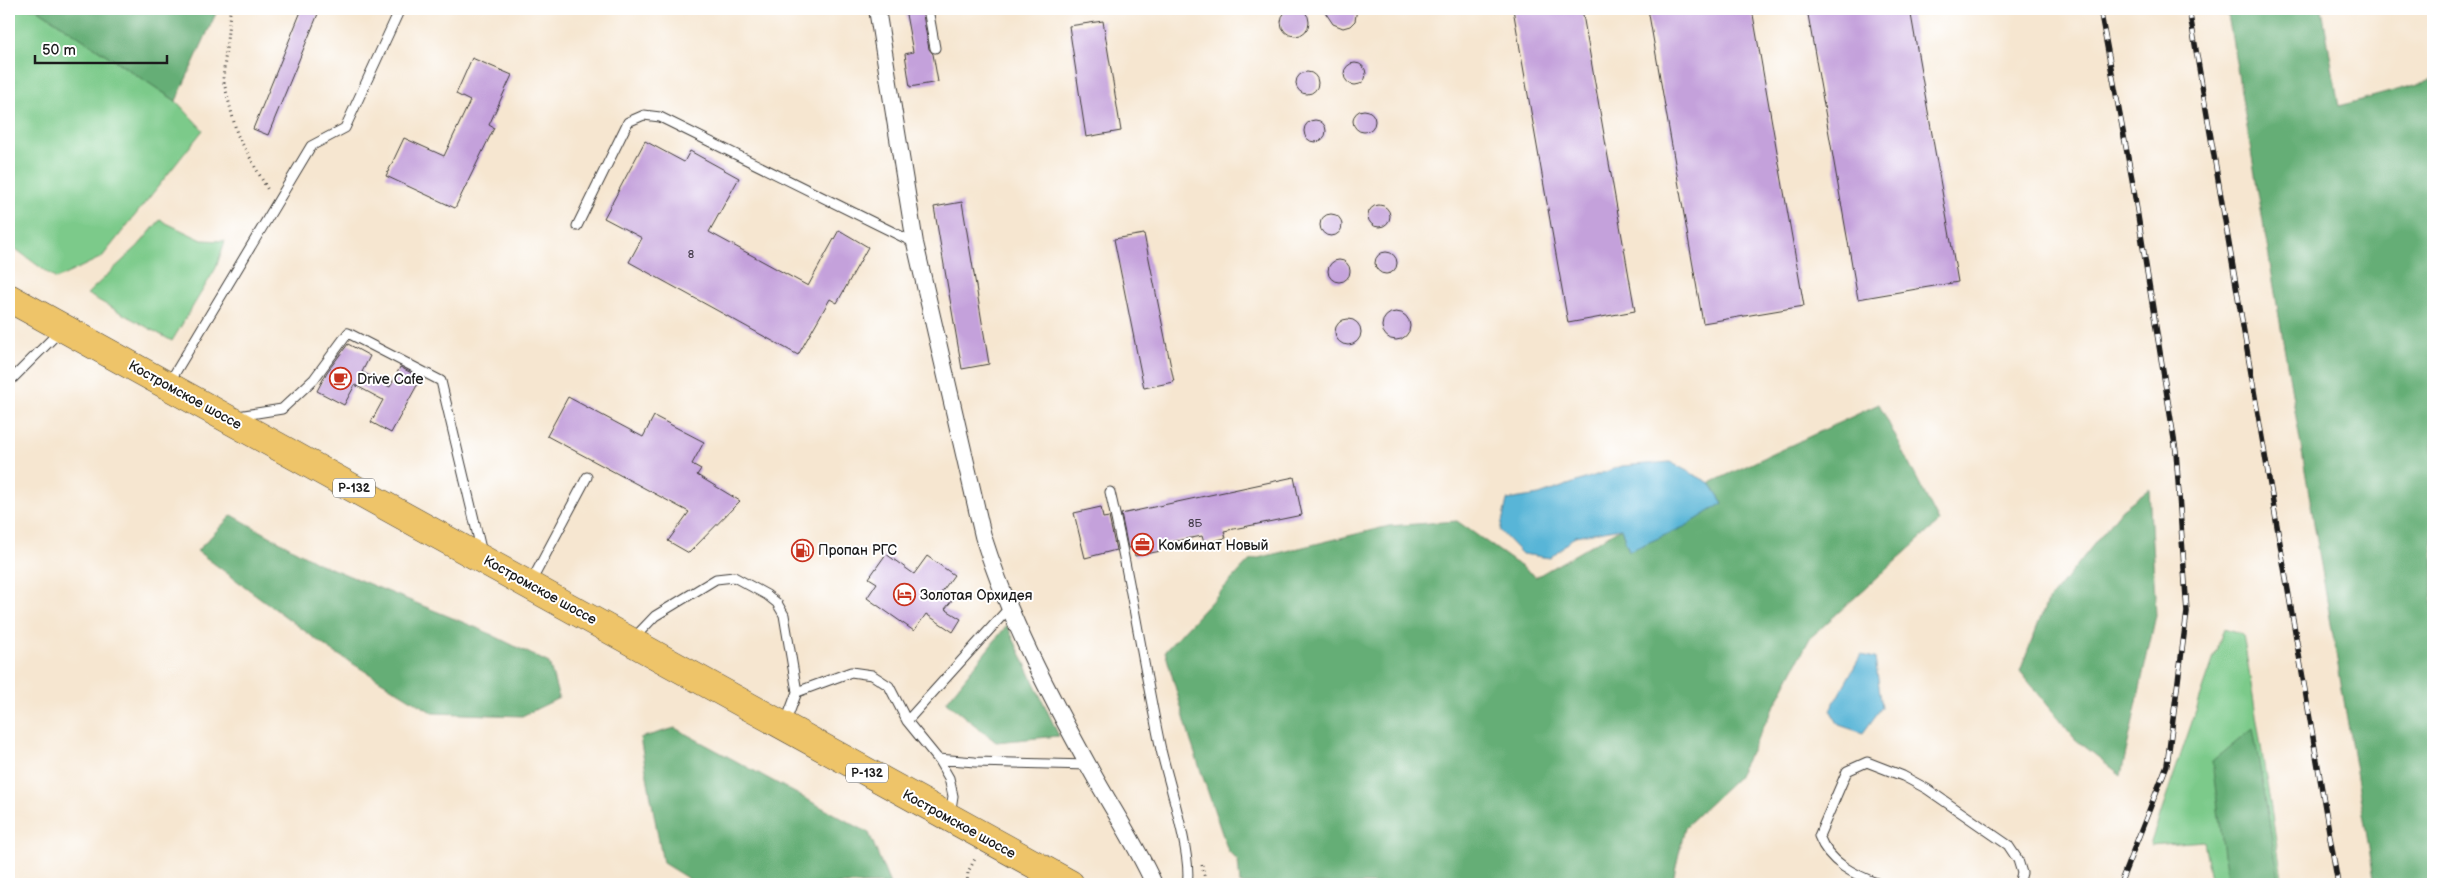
<svg xmlns="http://www.w3.org/2000/svg" width="2442" height="893" font-family="'Balsamiq Sans',sans-serif">
<style>
.green{fill:#7cca8a;stroke:#4c7353}
.forest{fill:#65ae76;stroke:#406549}
.water{fill:#59b5d7;stroke:#3a687a}
.building{fill:#c4a1db}
.lines{fill:none;stroke-linecap:round;stroke-linejoin:round}
.service-casing{stroke:#3d3a37;stroke-width:11}
.minor-casing{stroke:#3d3a37;stroke-width:18}
.trunk-casing{stroke:#3d3a37;stroke-width:29}
.path{stroke:#3d3a37;stroke-width:3;stroke-dasharray:1 4;stroke-linecap:butt}
.service{stroke:#fff;stroke-width:9}
.minor{stroke:#fff;stroke-width:16}
.trunk{stroke:#eec469;stroke-width:28}
.rail-casing{stroke:#1c1c1c;stroke-width:5.5}
.rail{stroke:#fff;stroke-width:4;stroke-dasharray:11;stroke-linecap:butt}
.labels{text-anchor:middle;dominant-baseline:central;stroke-width:4;stroke-linejoin:round;paint-order:stroke}
.number-label{font-size:11px;fill:#463d4c}
.shield{fill:#fff;stroke:#606060;stroke-width:1}
.shield-label{font-size:12px;font-weight:bold;fill:#1c1c1c}
.poi-label{font-size:14px;fill:#1c1c1c;stroke:#fff;text-anchor:start}
.street-label{font-size:14px;fill:#1c1c1c;stroke:#fff}
</style>
<rect width="100%" height="100%" fill="#fff"/>
<filter id="ink" filterUnits="userSpaceOnUse"><feTurbulence type="fractalNoise" baseFrequency=".02" numOctaves="2"/><feDisplacementMap in="SourceGraphic" scale="10" xChannelSelector="R" yChannelSelector="G"/><feConvolveMatrix kernelMatrix="1 2 1 2 8 2 1 2 1" color-interpolation-filters="sRGB"/></filter>
<filter id="wash" filterUnits="userSpaceOnUse"><feTurbulence type="fractalNoise" baseFrequency=".0096" numOctaves="4" result="noise"/><feDisplacementMap in="SourceGraphic" scale="20" xChannelSelector="R" yChannelSelector="G"/><feGaussianBlur stdDeviation="1.12" result="paint"/><feColorMatrix in="noise" values="0 0 0 0 0 0 0 0 0 0 0 0 0 0 0 0 0 1.4 0 .05"/><feComposite in="paint" operator="in"/></filter>
<g filter="url(#wash)">
<rect width="100%" height="100%" fill="#f6e6d0"/>
<path class="green" d="M9,9H37L176,101L203,130L102,257L56,279L9,244Z
M160,220L202,240L225,241L216,268L172,341L87,294L138,246Z
M2224,628L2243,634L2283,884H2212L2204,841L2150,845Z"/>
<path class="forest" d="M37,9H218L176,101Z
M2227,9H2322L2339,106L2433,80V884H2375Z
M1879,404L1939,522L1810,638L1736,779L1685,827L1672,884H1240L1238,861L1228,851L1191,742L1165,651L1250,560L1389,526L1457,521L1536,577L1621,528L1629,551L1723,503L1710,483Z
M2149,489L2156,615L2121,775L2075,739L2020,671L2046,604L2122,509Z
M232,515L318,563L482,630L549,663L559,698L522,716L433,713L329,649L197,551Z
M1007,625L1059,736L996,742L946,702Z
M675,728L869,833L890,884H697L663,863L640,738Z
M2253,728L2280,884H2229L2227,878L2212,762Z"/>
<path class="water" d="M1670,462L1710,483L1723,503L1686,526L1629,551L1621,528L1575,536L1550,558L1522,554L1500,531L1507,500L1539,495L1622,466Z
M1861,655L1875,658L1882,707L1863,733L1839,725L1830,710Z"/>
<g id="blocks">
<path class="building" d="M1281 22a14 14 0 1 1 28 0a14 14 0 1 1-28 0Z
M302,9H320L268,135L253,129Z
M905,9H922L929,49L933,54L938,82L910,87L905,54L913,52Z
M1323,9H1357L1355,21L1350,26L1343,28L1333,24Z
M1513,9H1582L1635,311L1568,323Z
M1648,9H1752L1804,306L1703,323Z
M1807,9H1910L1958,282L1858,299Z
M1103,21L1121,131L1086,137L1069,26Z
M472,58L512,75L489,125L494,128L455,208L386,176L404,138L444,156L470,101L456,94Z
M1344 74a11 11 0 1 1 22 0a11 11 0 1 1-22 0Z
M1296 83a11 11 0 1 1 22 0a11 11 0 1 1-22 0Z
M1353 121a11 11 0 1 1 22 0a11 11 0 1 1-22 0Z
M1304 131a11 11 0 1 1 22 0a11 11 0 1 1-22 0Z
M645,141L684,162L690,151L739,178L709,232L808,286L839,230L868,247L837,303L830,299L798,355L629,262L642,238L604,218Z
M962,202L989,364L962,369L934,207Z
M1368 216a11 11 0 1 1 22 0a11 11 0 1 1-22 0Z
M1320 225a11 11 0 1 1 22 0a11 11 0 1 1-22 0Z
M1144,234L1174,382L1144,388L1114,239Z
M1375 263a11 11 0 1 1 22 0a11 11 0 1 1-22 0Z
M1328 271a11 11 0 1 1 22 0a11 11 0 1 1-22 0Z
M1382 326a14 14 0 1 1 28 0a14 14 0 1 1-28 0Z
M1335 332a13 13 0 1 1 26 0a13 13 0 1 1-26 0Z
M348,344L370,356L362,372L390,387L400,367L421,378L391,433L371,422L383,400L355,385L344,405L317,391L327,372Z
M568,397L643,437L654,416L704,442L692,464L701,469L697,475L740,501L689,553L668,541L689,512L547,436Z
M1294,477L1302,515L1224,531L1226,538L1204,543L1202,536L1160,544L1161,551L1135,556L1133,547L1128,548L1121,514Z
M1101,507L1103,518L1109,517L1116,550L1085,558L1074,513Z
M886,554L914,574L927,556L954,575L941,593L953,599L945,609L961,619L953,632L926,614L914,631L867,598L877,583L869,578Z"/>
</g>
</g>
<g filter="url(#ink)">
<use href="#blocks" fill-opacity="0" stroke="#3d3a37" stroke-width="1"/>
<g class="lines">
<defs>
<path id="service" d="M928,9L935,48
M577,226L628,122L644,115L660,117L915,243
M9,382L61,330
M169,383L311,146L345,128L400,9
M238,416L282,409L314,379L348,333L441,381L482,553
M1110,492C1130,577 1143,664 1161,750C1168,780 1193,858 1187,884
M531,582L587,477
M632,640L655,616L716,579L734,577L767,595L777,603L784,615L797,692L785,724
M797,692L851,672L872,675L889,686L907,721L938,759L949,778L953,796L950,815
M907,721L1010,607
M938,759L975,762L1088,765
M1879,884C1855,875 1829,863 1819,836L1847,771L1867,762L1903,776L1927,789L2008,845L2018,860L2022,873L2019,884"/>
<path id="minor" d="M877,9L915,243L983,536C1009,619 1051,698 1093,774C1113,810 1137,846 1154,884"/>
<path id="trunk" d="M9,298L1070,884"/>
</defs>
<use href="#service" class="service-casing"/>
<use href="#minor" class="minor-casing"/>
<use href="#trunk" class="trunk-casing"/>
<path class="path" d="M233,9L230,12L223,79L237,134L269,192
M1202,865L1206,884
M967,884L968,872L976,857"/>
<use href="#service" class="service"/>
<use href="#minor" class="minor"/>
<use href="#trunk" class="trunk"/>
<defs>
<path id="rail" d="M2100,9L2132,179L2176,451L2187,612L2167,765L2120,884
M2189,9L2338,884"/>
</defs>
<use href="#rail" class="rail-casing"/>
<use href="#rail" class="rail"/>
</g>
</g>
<defs>
<symbol id="cafe-ring" viewBox="-11 -11 22 22"><circle r="9.5" fill="#fff" stroke="#c8321e" stroke-width="1.5"/><path d="M-5.5-4.5H6V0H3Q3 3.5 0 3.5H-2.5Q-5.5 3.5-5.5 0ZM3-3.2v2h1.7v-2ZM-6 4.5H4V6H-6Z" fill="#c8321e"/></symbol>
<symbol id="office-ring" viewBox="-11 -11 22 22"><circle r="9.5" fill="#fff" stroke="#c8321e" stroke-width="1.5"/><path d="M-6-3h4V-5.5h4V-3h4V5H-6ZM-1-4.5V-3h2v-1.5ZM-6 0V1H6V0Z" fill="#c8321e"/></symbol>
<symbol id="fuel-ring" viewBox="-11 -11 22 22"><circle r="9.5" fill="#fff" stroke="#c8321e" stroke-width="1.5"/><path d="M-5.5-6h7V0h2V4h1.3V-2.5L3-4.5l.8-.8L6-3V5H2.5V1h-1V6h-7ZM-4.2-4.7v3.2H.2V-4.7Z" fill="#c8321e"/></symbol>
<symbol id="hotel-ring" viewBox="-11 -11 22 22"><circle r="9.5" fill="#fff" stroke="#c8321e" stroke-width="1.5"/><path d="M-6-4.5h1.5V1H6V5H4.5V3h-9V5H-6ZM-4 0a1.8 1.8 0 1 1 3.6 0ZM.5 0V-2.5h3Q6-2.5 6 0Z" fill="#c8321e"/></symbol>
</defs>
<g fill-rule="evenodd">
<use href="#cafe-ring" x="328" y="366" width="25" height="25"/>
<use href="#office-ring" x="1130" y="532" width="25" height="25"/>
<use href="#fuel-ring" x="790" y="538" width="25" height="25"/>
<use href="#hotel-ring" x="892" y="582" width="25" height="25"/>
</g>
<g class="labels">
<g class="number-label">
<text x="691" y="254">8</text>
<text x="1195" y="523">8Б</text>
</g>
<g class="shield">
<rect x="333" y="478.5" width="42" height="19" rx="4"/>
<rect x="846" y="763.5" width="42" height="19" rx="4"/>
</g>
<g class="shield-label">
<text x="354" y="488">Р-132</text>
<text x="867" y="773">Р-132</text>
</g>
<g class="poi-label">
<text x="357" y="379">Drive Cafe</text>
<text x="1158" y="545">Комбинат Новый</text>
<text x="818" y="550">Пропан РГС</text>
<text x="920" y="595">Золотая Орхидея</text>
</g>
<g class="street-label">
<text transform="translate(185 395) rotate(29)">Костромское шоссе</text>
<text transform="translate(540 590) rotate(29)">Костромское шоссе</text>
<text transform="translate(959 824) rotate(29)">Костромское шоссе</text>
</g>
</g>
<rect width="2442" height="893" fill="none" stroke="#fff" stroke-width="30"/>
<path d="M35 55v8h132v-8" fill="none" stroke="#1c1c1c" stroke-width="2.5"/>
<text x="42" y="55" font-size="15" fill="#1c1c1c" stroke="#ffffff" stroke-width="4" paint-order="stroke">50 m</text>
</svg>
